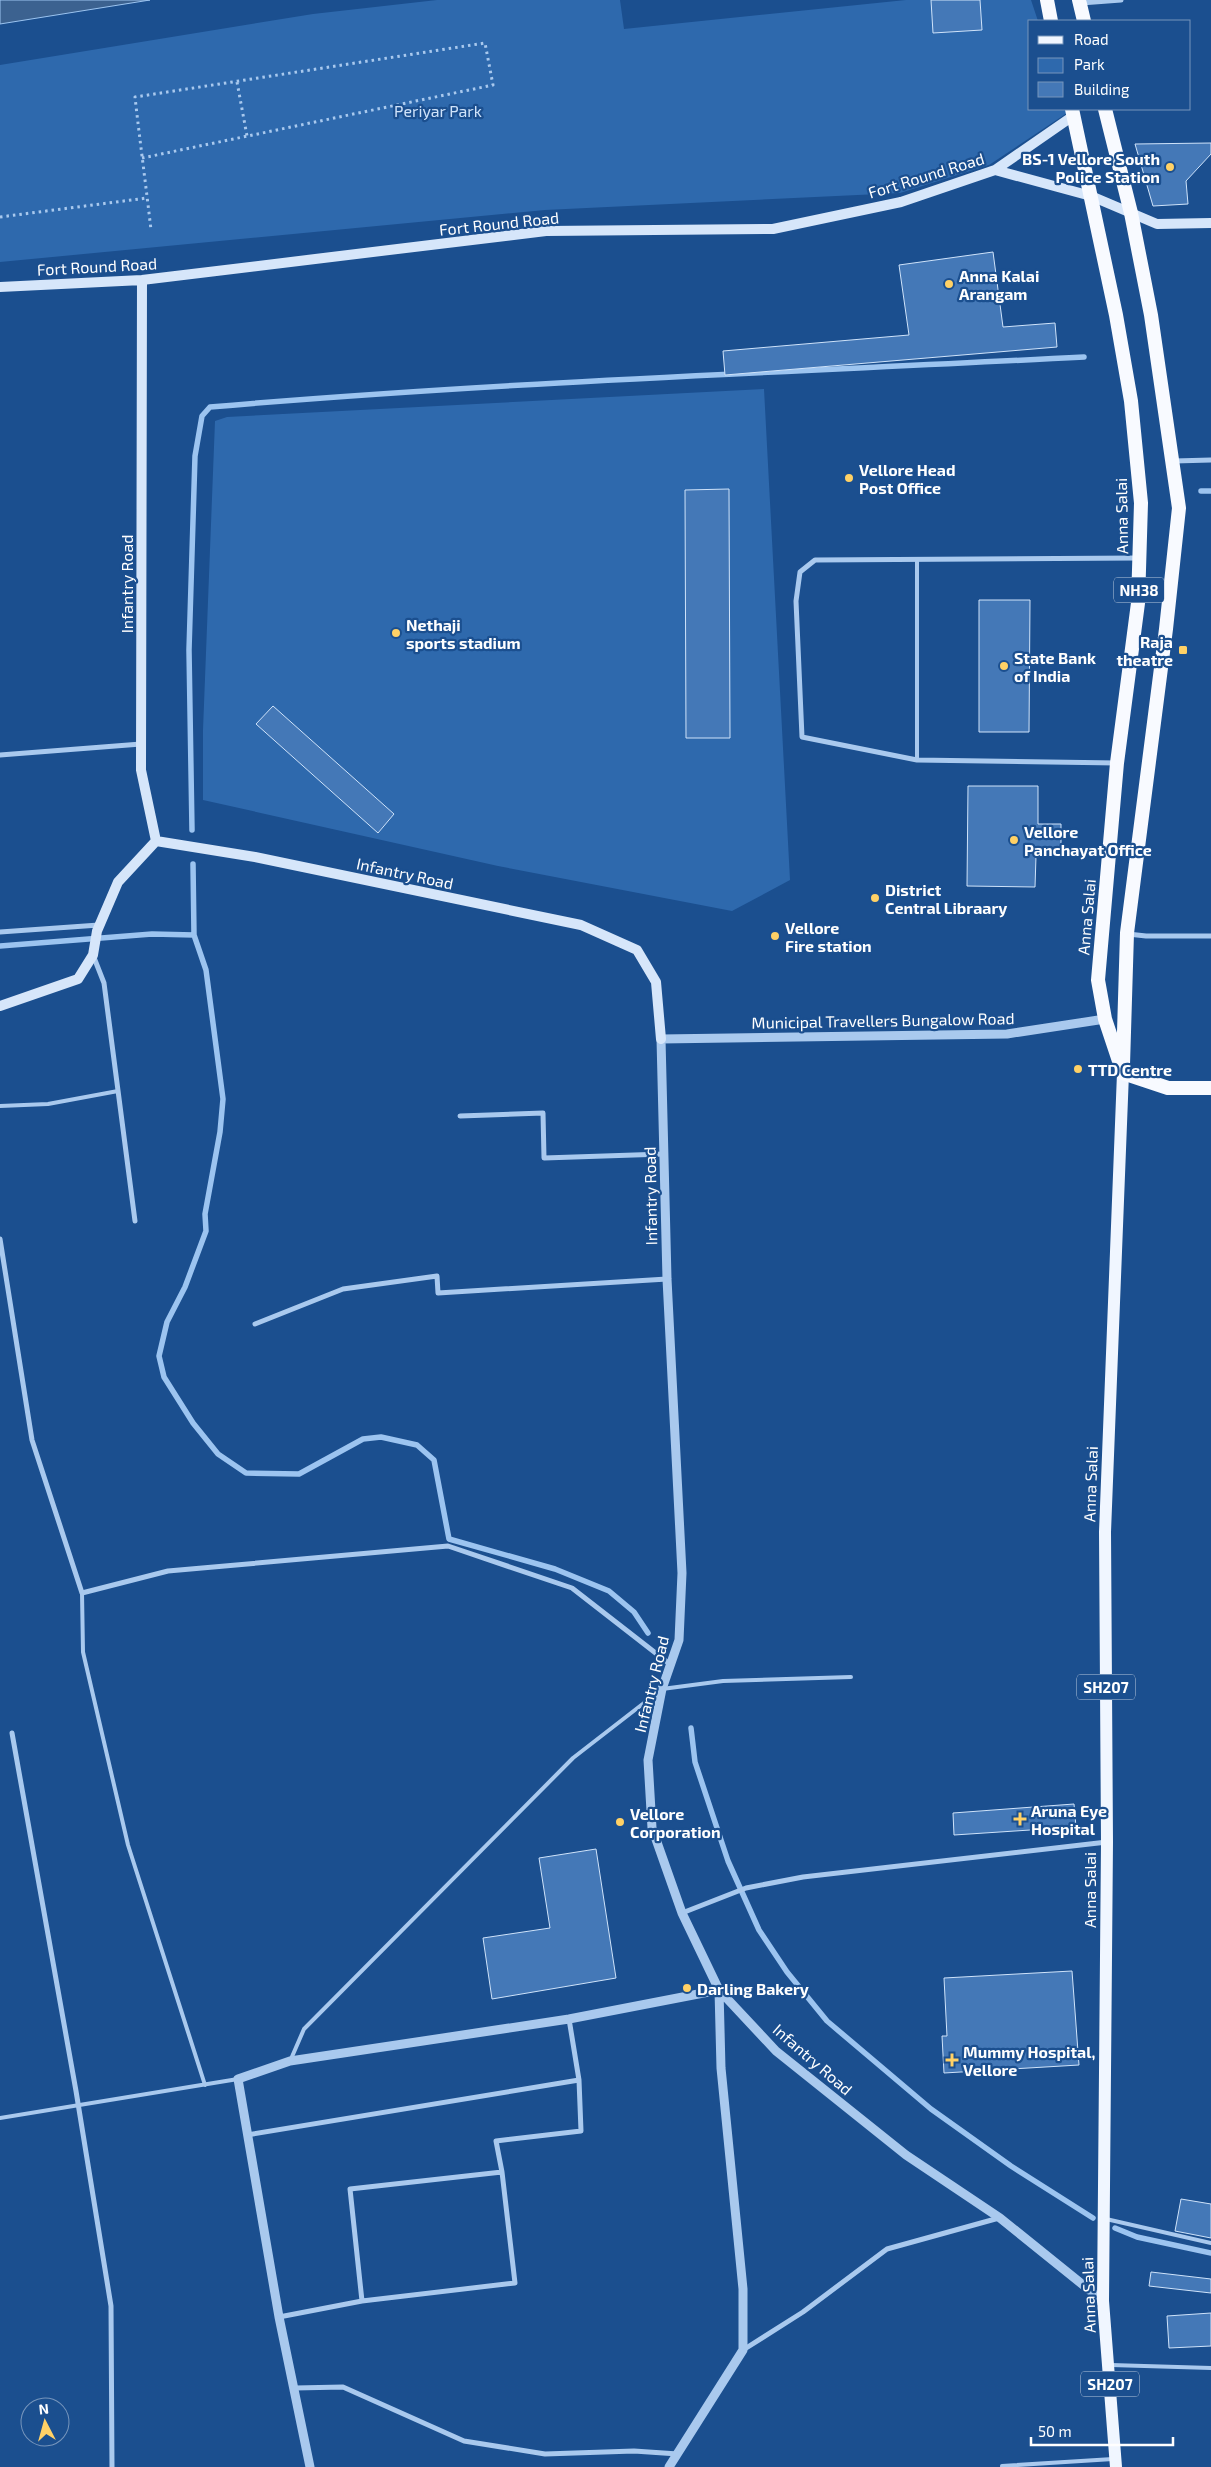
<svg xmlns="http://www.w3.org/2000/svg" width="1211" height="2467" font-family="'Exo 2',sans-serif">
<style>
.green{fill:#2e69ad}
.water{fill:#3c6290;stroke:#9cc4f0}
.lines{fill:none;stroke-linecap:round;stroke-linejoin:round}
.stream{stroke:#9cc4f0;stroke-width:5.5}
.building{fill:#4478b7;stroke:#cfe3fa}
.path{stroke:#a9c9ee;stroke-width:3;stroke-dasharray:2.5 4;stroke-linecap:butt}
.service{stroke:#a9c9ee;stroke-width:4}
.minor{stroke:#a9c9ee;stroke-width:5}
.tertiary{stroke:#a9c9ee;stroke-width:9}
.secondary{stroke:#d6e6fa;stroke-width:10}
.primary{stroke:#f0f6ff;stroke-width:12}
.trunk{stroke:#f8faff;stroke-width:14}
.poi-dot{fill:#ffd166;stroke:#1b4f8f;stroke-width:2}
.labels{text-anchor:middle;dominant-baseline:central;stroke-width:4.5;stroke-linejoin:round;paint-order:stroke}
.shield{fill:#1b4f8f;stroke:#bbcadd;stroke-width:1}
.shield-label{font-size:15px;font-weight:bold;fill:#fff}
.park-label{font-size:16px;fill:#cfe3fa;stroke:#1b4f8f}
.poi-label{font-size:16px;font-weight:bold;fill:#fff;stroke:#1b4f8f;text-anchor:start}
.street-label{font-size:16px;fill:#fff;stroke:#1b4f8f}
</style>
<rect width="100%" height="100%" fill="#1b4f8f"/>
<path class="green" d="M437,0H620L624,29L906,0H1031L1038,21H1030V109H1065L1067,113L989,165L900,193L545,210L0,262V65L313,14Z
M764,389L790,880L732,911L498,866L203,800V730L215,421L227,417Z"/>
<path class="water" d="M0,0H150L0,24Z"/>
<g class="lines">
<path class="stream" d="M1201,491H1211
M192,830L189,650L195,456L202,416L210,407C501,382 793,372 1084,357
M193,864L194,935
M0,946L152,934L194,935L206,970L223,1099L220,1132L205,1214L206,1231L185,1287L167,1322L159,1356L164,1377L193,1423L218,1454L246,1473L299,1474L363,1439L381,1437L417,1445L434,1460L449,1539L555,1569L609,1591L634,1612L648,1633
M691,1728L695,1762L728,1861L759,1930L787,1972L827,2021L931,2109L1011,2166L1093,2218
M1115,2228L1137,2237L1211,2253"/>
</g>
<path class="building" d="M931,0H980L982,30L933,33Z
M1211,143V154L1186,181L1188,204L1153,206L1135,144Z
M993,252L1003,327L1055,323L1057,347L725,375L723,351L909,335L899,265Z
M729,489L730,738H686L685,490Z
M979,600H1030L1029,732H979Z
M273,706L394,814L378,833L256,724Z
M968,786H1038V824H1061V856H1036L1035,887L967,886Z
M1074,1804L1076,1827L954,1835L953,1813Z
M596,1849L616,1978L492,1999L483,1938L550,1928L539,1858Z
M1072,1971L1079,2065L944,2073L942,2036H947L944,1978Z
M1181,2199L1211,2204V2238L1175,2231Z
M1151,2272L1211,2279V2293L1149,2286Z
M1211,2313V2346L1169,2348L1167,2316Z"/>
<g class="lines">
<path class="path" d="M237,82L247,136
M142,158L493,85L485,43L135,97C140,142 146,186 151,230
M0,217L147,198"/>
<path class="service" d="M917,559V760
M0,1106L48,1104L118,1091
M82,1593L83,1652L128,1845L205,2085
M291,2059L304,2029L573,1758L662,1689L723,1681L851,1677
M0,2118L238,2079
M1106,2219L1211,2243
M1111,2365L1211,2368
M1002,2466L1113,2459"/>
<path class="minor" d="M1081,3L1121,0
M1174,461L1211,460
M0,755L141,744
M1117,763L917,760L802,737L796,601L800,572L815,560L1138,558
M0,932L99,925
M1128,934L1146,936H1211
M93,955L104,983L135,1221
M460,1116L543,1113L544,1158L664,1154
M0,1239L32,1440L82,1593L168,1571L448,1546L572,1588L671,1665
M255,1324L343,1289L437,1276L438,1293L667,1279
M12,1733L76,2091L111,2306L112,2467
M682,1913L746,1888L803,1877L1107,1842
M247,2135L579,2080
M362,2301L350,2189L502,2172
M279,2317L362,2301L515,2283L502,2172L496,2141L581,2131L579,2080L569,2019
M743,2350L803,2312L887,2249L999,2218
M295,2388L343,2387L464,2441L545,2454L634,2451L678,2454"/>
<path class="tertiary" d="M1103,2301L1000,2218L906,2155L776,2051L719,1990L682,1913L652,1828L648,1760L662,1689L679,1640L682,1573L667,1279L661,1039L1007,1034L1105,1019
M310,2467L279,2317L238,2079L290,2061L569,2019L719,1990L721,2068L743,2289V2350L669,2467"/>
<path class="secondary" d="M995,170L1091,196L1157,224L1211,223
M142,280L141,770L156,841L255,857L581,925L637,950L656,982L661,1039
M0,287L142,280L546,231L773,229L901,202L995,170L1073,116
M0,1006L78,979L93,955L97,931L118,882L156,841"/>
<path class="primary" d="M1116,2467L1103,2301L1107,1842L1105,1532L1123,1073"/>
<path class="trunk" d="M1047,0L1051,21
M1079,0L1084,21
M1072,109L1116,315L1131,401L1141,503L1138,603L1117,763L1098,980L1105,1019L1123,1073
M1105,109L1131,213L1151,315L1179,508L1166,629L1127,933L1123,1065
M1123,1073L1168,1088H1211"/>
</g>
<g class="poi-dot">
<circle cx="1170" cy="167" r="5"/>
<circle cx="949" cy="284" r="5"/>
<circle cx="849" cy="478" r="5"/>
<circle cx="396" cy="633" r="5"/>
<rect x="1178" y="645" width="10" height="10" rx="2.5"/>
<circle cx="1004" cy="666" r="5"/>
<circle cx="1014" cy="840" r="5"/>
<circle cx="875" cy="898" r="5"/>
<circle cx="775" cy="936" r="5"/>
<circle cx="1078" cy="1069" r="5"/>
<path d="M1017.5 1811.5h5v5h5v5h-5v5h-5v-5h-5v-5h5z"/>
<circle cx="620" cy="1822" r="5"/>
<circle cx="687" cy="1988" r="5"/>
<path d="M949.5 2052.5h5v5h5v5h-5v5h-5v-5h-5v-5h5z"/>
</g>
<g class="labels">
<g class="shield">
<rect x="1114" y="577.5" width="50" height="25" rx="4"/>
<rect x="1077" y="1674.5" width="58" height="25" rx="4"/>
<rect x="1081" y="2371.5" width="58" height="25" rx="4"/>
</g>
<g class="shield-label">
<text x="1139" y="590">NH38</text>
<text x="1106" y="1687">SH207</text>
<text x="1110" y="2384">SH207</text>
</g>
<g class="park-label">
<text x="438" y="110">Periyar Park</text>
</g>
<g class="poi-label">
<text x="1160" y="158" text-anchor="end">BS-1 Vellore South<tspan x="1160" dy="18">Police Station</tspan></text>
<text x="959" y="275">Anna Kalai<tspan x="959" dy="18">Arangam</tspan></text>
<text x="859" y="469">Vellore Head<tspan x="859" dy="18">Post Office</tspan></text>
<text x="406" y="624">Nethaji<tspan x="406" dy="18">sports stadium</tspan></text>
<text x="1173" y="641" text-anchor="end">Raja<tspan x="1173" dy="18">theatre</tspan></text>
<text x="1014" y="657">State Bank<tspan x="1014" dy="18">of India</tspan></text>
<text x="1024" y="831">Vellore<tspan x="1024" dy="18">Panchayat Office</tspan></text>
<text x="885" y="889">District<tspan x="885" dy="18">Central Libraary</tspan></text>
<text x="785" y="927">Vellore<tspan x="785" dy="18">Fire station</tspan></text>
<text x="1088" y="1069">TTD Centre</text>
<text x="1031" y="1810">Aruna Eye<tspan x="1031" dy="18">Hospital</tspan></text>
<text x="630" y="1813">Vellore<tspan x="630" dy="18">Corporation</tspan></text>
<text x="697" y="1988">Darling Bakery</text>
<text x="963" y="2051">Mummy Hospital,<tspan x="963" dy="18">Vellore</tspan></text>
</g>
<g class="street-label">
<text transform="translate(926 175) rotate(-17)">Fort Round Road</text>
<text transform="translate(499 223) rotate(-6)">Fort Round Road</text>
<text transform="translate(97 266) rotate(-3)">Fort Round Road</text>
<text transform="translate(1121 516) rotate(-91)">Anna Salai</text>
<text transform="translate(126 584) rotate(-90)">Infantry Road</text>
<text transform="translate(405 873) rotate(12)">Infantry Road</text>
<text transform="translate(1086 917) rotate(-85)">Anna Salai</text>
<text transform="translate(883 1020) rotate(-1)">Municipal Travellers Bungalow Road</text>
<text transform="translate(650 1196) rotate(-91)">Infantry Road</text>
<text transform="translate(1090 1484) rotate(-88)">Anna Salai</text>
<text transform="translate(651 1684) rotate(-76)">Infantry Road</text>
<text transform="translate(1089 1890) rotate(-90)">Anna Salai</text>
<text transform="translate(813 2059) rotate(41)">Infantry Road</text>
<text transform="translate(1088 2295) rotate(-92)">Anna Salai</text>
</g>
</g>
<rect x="1028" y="20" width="162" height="90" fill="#1b4f8f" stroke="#7695bc"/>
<rect x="1038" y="36" width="25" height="8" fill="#f0f6ff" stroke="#7695bc"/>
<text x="1074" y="45" font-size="15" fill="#ffffff">Road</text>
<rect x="1038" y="58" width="25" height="15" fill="#2e69ad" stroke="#7695bc"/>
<text x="1074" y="70" font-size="15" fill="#ffffff">Park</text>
<rect x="1038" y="82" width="25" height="15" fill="#4478b7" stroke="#7695bc"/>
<text x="1074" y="95" font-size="15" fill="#ffffff">Building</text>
<g transform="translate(45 2422) rotate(354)"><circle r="24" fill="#1b4f8f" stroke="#7695bc"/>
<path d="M0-4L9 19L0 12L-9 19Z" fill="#ffd166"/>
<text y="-8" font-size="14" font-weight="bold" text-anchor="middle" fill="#ffffff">N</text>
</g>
<path d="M1031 2437v8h142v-8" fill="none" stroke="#ffffff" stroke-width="2.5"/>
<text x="1038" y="2437" font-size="15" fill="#ffffff" stroke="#1b4f8f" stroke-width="4" paint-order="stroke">50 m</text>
</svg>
